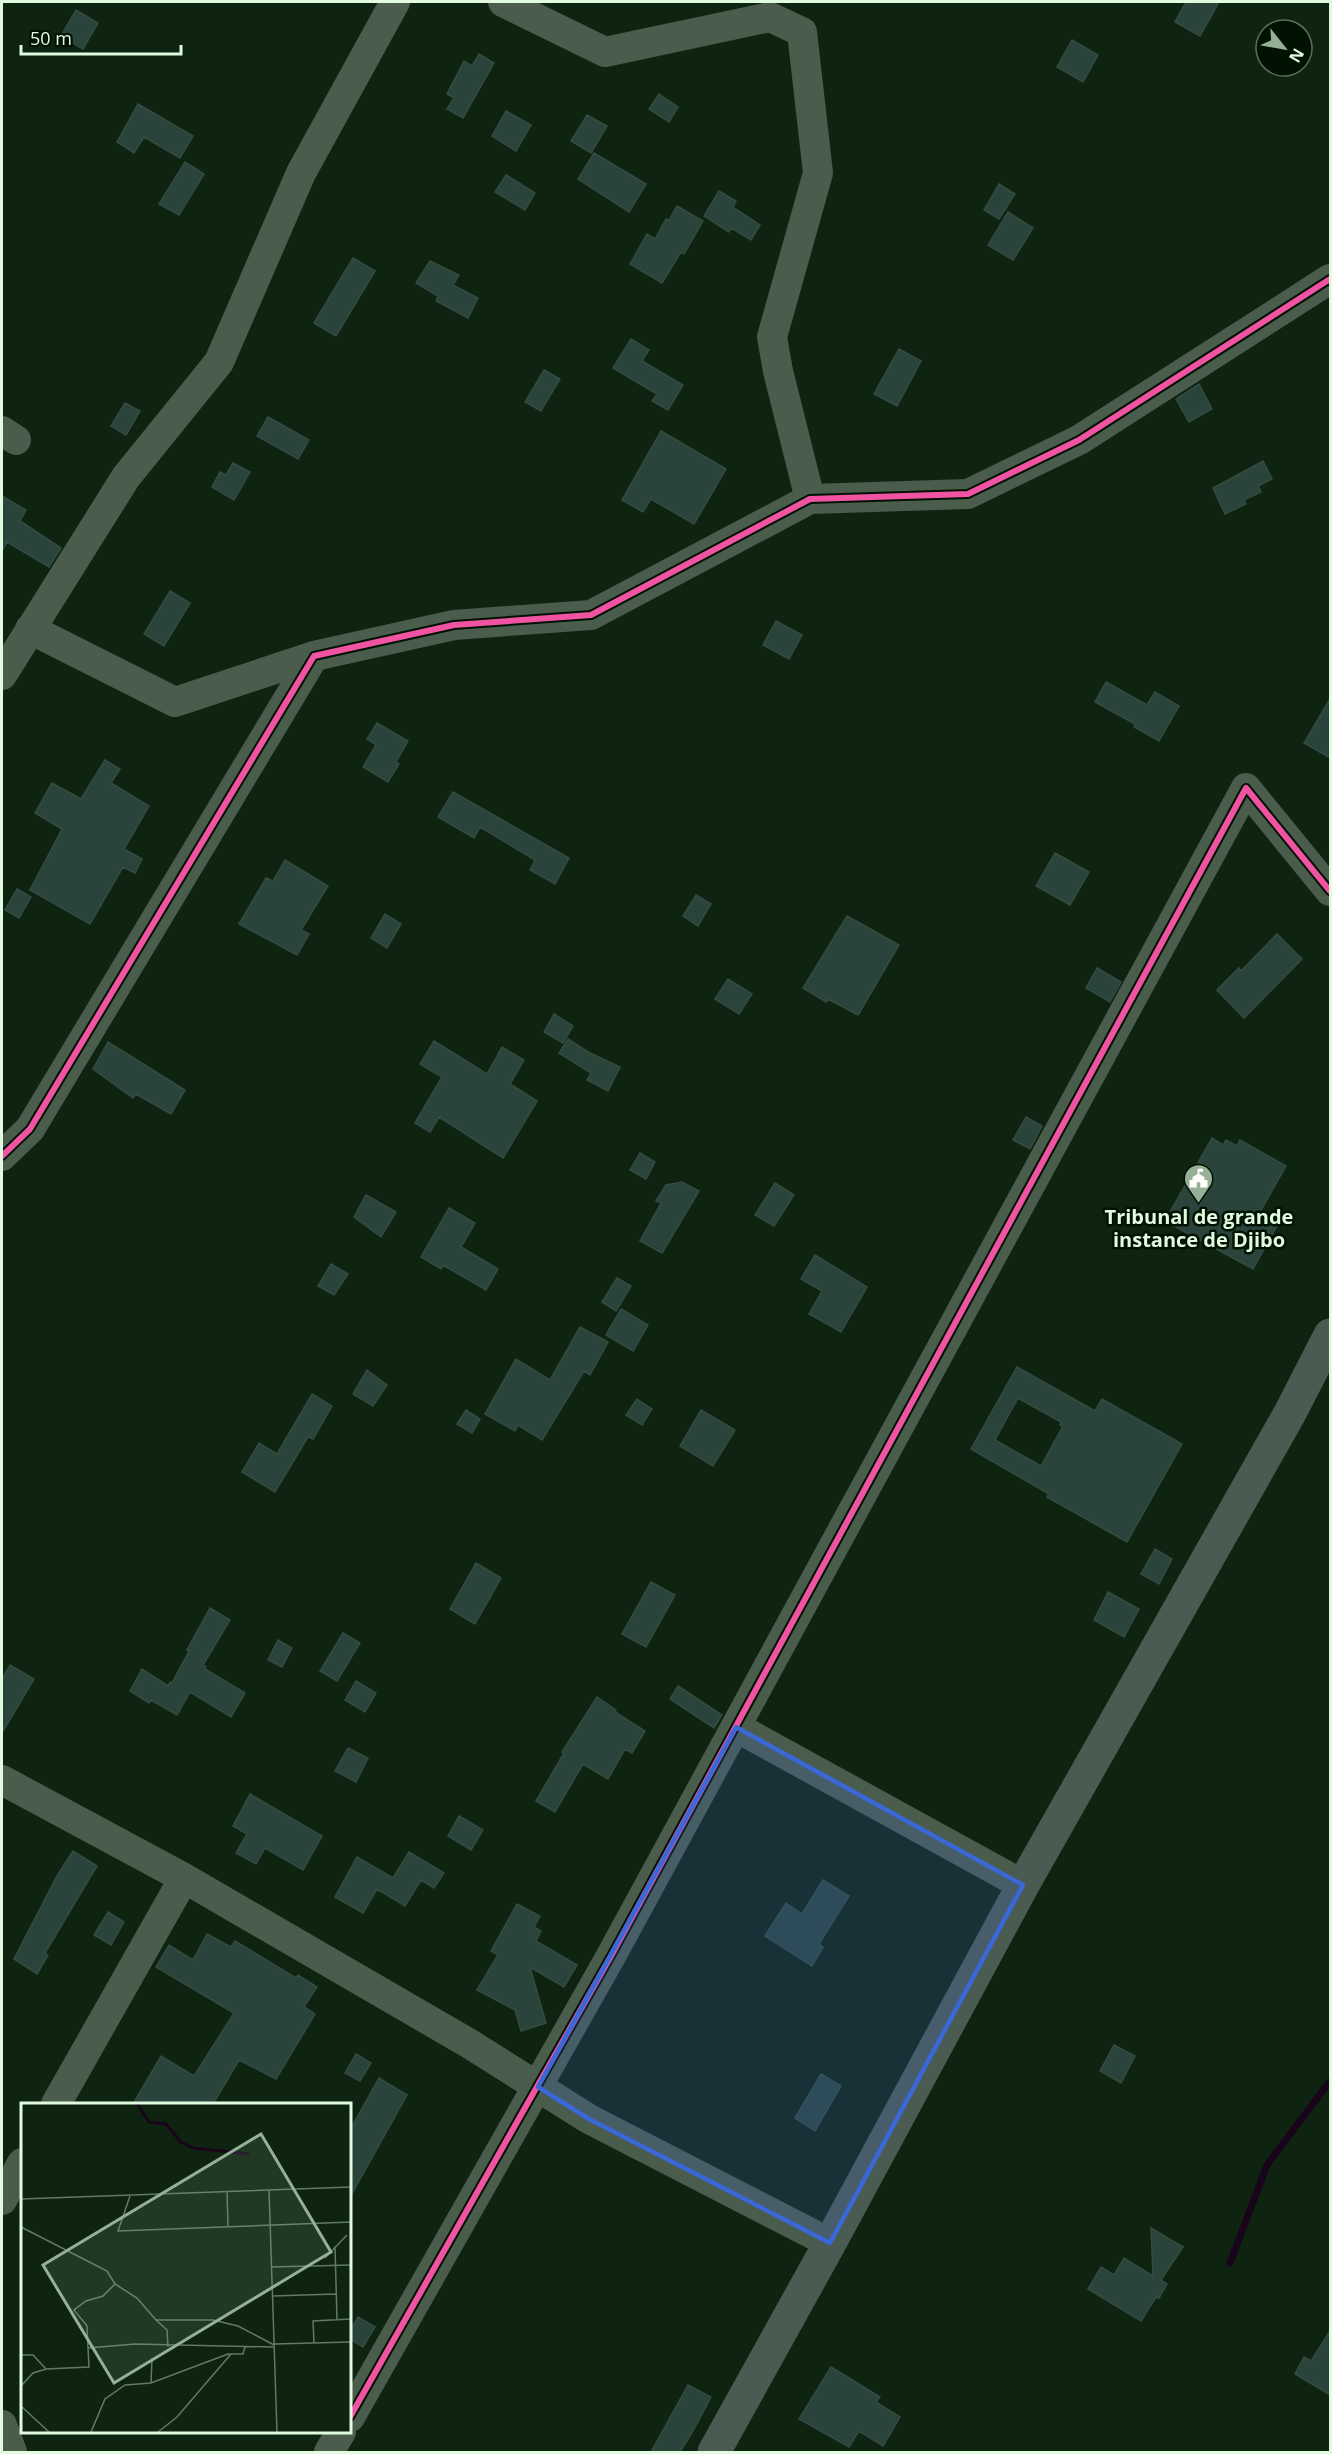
<svg xmlns="http://www.w3.org/2000/svg" width="1332" height="2454" font-family="'Open Sans',sans-serif">
<style>
.lines{fill:none;stroke-linecap:round;stroke-linejoin:round}
.stream{stroke:#19051b;stroke-width:7}
.building{fill:#2b443b;stroke:#334b42;stroke-width:1.5;fill-rule:evenodd}
.minor{stroke:#4a5c4b;stroke-width:30}
.major{stroke:#4a5b51;stroke-width:33}
.cycleway-casing{stroke:#011202;stroke-width:10}
.cycleway{stroke:#f153a3;stroke-width:6}
.marked{fill:#3a68d9;fill-opacity:0.2;stroke:#3a68d9;stroke-width:4.5;stroke-linejoin:round}
.labels{text-anchor:middle;dominant-baseline:central;stroke-width:5;stroke-linejoin:round;paint-order:stroke}
.poi-label{font-size:20px;font-weight:bold;fill:#e0fbdf;stroke:#011202}
.inset-river{fill:none;stroke:#19051b;stroke-width:3}
.inset-road{fill:none;stroke:#627a63;stroke-width:1.5}
.view{fill:#96b097;fill-opacity:0.15;stroke:#96b097;stroke-width:3}
.inset-edge{fill:none;stroke:#e0fbdf;stroke-width:3}
</style>
<rect width="100%" height="100%" fill="#0e2410"/>
<g class="lines">
<path class="stream" d="M1230,2263L1267,2165L1330,2081"/>
</g>
<path class="building" d="M1186,2H1219L1200,36L1175,22Z
M76,10L98,23L83,49L61,36Z
M1072,40L1098,55L1083,82L1057,67Z
M479,54L494,63L463,118L447,109L454,98L447,94L464,61L472,66Z
M659,94L678,107L669,122L649,109Z
M138,104L193,136L180,158L144,137L134,153L117,142Z
M506,111L531,125L516,151L492,136Z
M587,115L607,126L591,153L571,141Z
M594,153L646,184L629,212L578,179Z
M185,162L204,174L179,215L159,204Z
M506,175L535,193L525,210L495,192Z
M999,184L1015,194L999,219L984,210Z
M719,191L736,201L733,207L760,225L751,240L731,228L729,232L704,216Z
M677,206L703,221L684,254L681,252L662,283L630,264L647,234L655,239L666,219L669,220Z
M1008,212L1033,228L1013,260L988,245Z
M353,258L375,271L336,336L314,323Z
M430,261L459,275L453,285L478,298L468,318L436,301L438,296L416,283Z
M631,339L649,350L642,361L683,385L668,410L652,401L657,394L613,368Z
M899,349L921,361L897,406L874,394Z
M544,370L560,379L541,411L525,402Z
M1199,384L1212,409L1189,422L1176,399Z
M125,403L140,411L126,435L111,426Z
M268,417L309,440L298,459L257,436Z
M661,431L726,469L694,524L651,499L643,512L622,500Z
M1263,461L1272,479L1258,486L1261,492L1244,500L1246,504L1225,514L1213,488Z
M233,463L250,472L234,500L212,487L220,472L226,475Z
M2,496L26,510L20,521L61,548L49,567L7,542L2,551Z
M170,591L190,603L164,646L144,634Z
M776,621L802,635L789,659L763,645Z
M1106,682L1147,705L1155,692L1179,706L1159,741L1134,727L1135,724L1095,702Z
M1330,699V758L1304,743Z
M377,723L408,741L396,762L399,764L388,782L363,767L376,745L367,739Z
M105,760L120,769L111,783L149,806L124,849L142,859L135,873L123,867L90,924L30,890L62,829L35,813L52,783L81,799Z
M453,792L569,858L555,884L530,870L535,860L480,827L474,838L438,817Z
M1055,853L1089,872L1070,905L1036,886Z
M285,860L328,886L301,930L309,934L297,955L239,924L266,878L273,881Z
M17,889L31,897L19,918L5,910Z
M696,895L711,904L698,926L683,916Z
M385,914L401,924L387,948L371,938Z
M847,916L899,945L858,1015L828,999L826,1002L803,988Z
M1277,934L1302,959L1244,1018L1217,990L1239,968L1241,971Z
M1097,968L1121,982L1110,1002L1086,988Z
M728,979L752,994L739,1014L715,999Z
M554,1014L573,1026L563,1043L544,1032Z
M568,1039L588,1052L620,1067L608,1091L587,1080L591,1073L559,1053Z
M434,1041L487,1074L502,1047L524,1060L510,1084L537,1101L503,1158L439,1117L430,1132L415,1123L442,1077L420,1064Z
M108,1042L185,1090L171,1114L136,1094L133,1098L93,1069Z
M1026,1117L1042,1126L1030,1149L1013,1140Z
M1212,1138L1223,1145L1226,1140L1237,1146L1240,1140L1286,1166L1260,1212L1279,1222L1253,1269L1165,1221Z
M640,1153L655,1162L646,1179L630,1170Z
M682,1182L699,1191L662,1253L640,1241L661,1203L656,1201L666,1185Z
M775,1183L794,1195L774,1226L755,1215Z
M366,1195L396,1212L381,1237L354,1217Z
M449,1208L475,1223L461,1247L498,1269L486,1290L443,1265L441,1269L421,1257Z
M815,1255L867,1287L841,1332L809,1314L822,1291L801,1279Z
M331,1264L348,1274L334,1295L318,1286Z
M617,1278L631,1286L616,1311L602,1302Z
M621,1309L648,1325L633,1351L606,1335Z
M580,1327L608,1342L590,1375L584,1371L542,1440L518,1425L515,1431L485,1414L516,1359L550,1380Z
M1017,1367L1095,1411L1102,1399L1182,1444L1127,1542L1047,1497L1049,1494L971,1449ZM1018,1398L1061,1422L1060,1425L1063,1426L1041,1466L995,1440Z
M367,1370L387,1385L373,1406L353,1394Z
M312,1394L332,1406L313,1439L308,1437L275,1492L242,1472L259,1443L277,1454Z
M637,1399L652,1409L642,1425L626,1415Z
M466,1410L480,1419L472,1433L457,1424Z
M701,1410L735,1430L713,1466L680,1446Z
M1155,1549L1172,1559L1159,1584L1141,1574Z
M476,1563L501,1578L475,1624L450,1609Z
M651,1582L675,1595L646,1647L622,1634Z
M1108,1592L1139,1609L1124,1637L1094,1620Z
M210,1608L230,1620L203,1665L206,1667L205,1669L245,1693L231,1717L190,1692L177,1715L151,1700L149,1703L130,1691L142,1669L168,1686L170,1682L172,1683L189,1651L187,1650Z
M343,1633L360,1643L337,1681L320,1671Z
M278,1640L292,1648L282,1667L268,1660Z
M10,1665L34,1679L2,1733V1679Z
M356,1681L376,1693L365,1712L345,1700Z
M678,1686L722,1715L714,1728L670,1699Z
M597,1697L616,1710L615,1712L645,1731L632,1753L625,1749L608,1779L583,1764L555,1812L536,1801L564,1753L562,1752Z
M348,1748L368,1758L356,1782L335,1771Z
M250,1794L322,1836L303,1870L265,1848L256,1864L236,1853L247,1834L233,1826Z
M459,1816L483,1830L471,1850L448,1836Z
M73,1851L97,1866L45,1953L48,1955L37,1974L14,1959L57,1876Z
M409,1852L444,1873L434,1888L421,1880L405,1906L377,1889L363,1913L335,1897L357,1857L393,1878Z
M823,1880L849,1896L819,1944L823,1947L812,1966L765,1936L786,1903L802,1914Z
M517,1904L540,1916L534,1927L541,1931L536,1941L577,1965L564,1987L530,1967L546,2023L521,2031L515,2010L477,1990L498,1955L491,1951Z
M108,1912L124,1922L111,1945L94,1935Z
M207,1934L231,1947L235,1941L296,1978L298,1975L317,1987L304,2007L315,2014L276,2079L239,2060L213,2104H133L161,2056L194,2076L234,2013L156,1967L169,1945L193,1960Z
M1114,2045L1135,2056L1121,2083L1100,2071Z
M356,2054L371,2063L360,2081L345,2073Z
M821,2074L841,2086L815,2131L795,2118Z
M379,2078L407,2095L350,2197V2130Z
M1151,2228L1183,2247L1161,2280L1167,2284L1159,2298L1156,2297L1141,2321L1088,2289L1101,2267L1114,2275L1124,2258L1153,2276Z
M358,2317L375,2327L363,2347L350,2339V2331Z
M1330,2331V2395L1295,2374L1304,2357L1311,2361Z
M831,2367L880,2397L876,2402L900,2417L883,2446L859,2431L849,2447L799,2419Z
M688,2385L711,2397L693,2431L680,2452H651Z"/>
<g class="lines">
<path class="minor" d="M503,2L605,52L770,17L802,32L818,173L772,337L778,371L810,499
M2,431L16,440
M30,629L175,702L314,656
M2,675L126,477L219,362L301,173L395,2
M2,1156L30,1129L314,656L454,625L591,615L810,499L968,494L1079,440L1330,279
M736,1727L1023,1885
M2,1780L184,1878L470,2044L589,2119L830,2243
M56,2104L184,1878
M2,2200L22,2163
M350,2417L611,1956L1246,788L1330,891
M2,2425L12,2452
M329,2452L341,2432"/>
<path class="major" d="M714,2452L830,2243L1023,1885L1290,1413L1330,1335"/>
<defs>
<path id="cycleway" d="M2,1156L30,1129L314,656L454,625L591,615L810,499L968,494L1079,440L1330,279
M350,2417L611,1956L1246,788L1330,891"/>
</defs>
<use href="#cycleway" class="cycleway-casing"/>
<use href="#cycleway" class="cycleway"/>
</g>
<path class="marked" d="M736,1727L1023,1885L830,2243L589,2119L538,2087Z"/>
<defs>
<symbol id="civic-pin" viewBox="-11 -11 22 30"><path d="M0 17L-7.5 6A9.5 9.5 0 1 1 7.5 6Z" fill="#96b097" stroke="#011202"/><path d="M-.6-6.5H3V-4.5H.6V-3L4-1V1h2V6H-6V1h2V-1L-.6-3ZM-1.2 2.5V6h2.4V2.5Z" fill="#fff"/></symbol>
</defs>
<g fill-rule="evenodd">
<use href="#civic-pin" x="1182" y="1162" width="33" height="45"/>
</g>
<g class="labels">
<g class="poi-label">
<text x="1199" y="1216">Tribunal de grande<tspan x="1199" dy="23">instance de Djibo</tspan></text>
</g>
</g>
<g transform="translate(21 2103)">
<rect width="330" height="330" fill="#0e2410"/>
<path class="inset-river" d="M116,1L128,19L145,21L160,39L172,45L228,51"/>
<path class="inset-road" d="M248,87L256,329M206,89L207,123M109,93L97,128L330,119M0,96L330,84M0,124L86,168L94,181L116,195L135,217H192L217,223L253,242M314,143L316,217M304,155L326,132M250,164L330,162M251,193L315,191M135,217L146,227L147,244M293,240L292,218L330,216M253,241L330,239M67,245L66,223L53,207L65,198L82,193L94,181M0,252H12L25,266M130,280L131,255M0,283L12,270L25,266L68,264L67,245L114,241L252,244M0,303L28,329M70,329L84,296L104,282L130,280L207,251H222L224,244M137,329L156,314L210,251"/>
<path class="view" d="M240,31L310,149L93,280L22,162Z"/>
<rect width="330" height="330" class="inset-edge"/>
</g>
<rect width="1332" height="2454" fill="none" stroke="#e0fbdf" stroke-width="6"/>
<g transform="translate(1284 48) rotate(121)"><circle r="28" fill="#011202" stroke="#5a6f5a" stroke-width="1.5"/>
<path d="M0-4.5L10 22L0 15L-10 22Z" fill="#96b097"/>
<text y="-9" font-size="16" font-weight="bold" text-anchor="middle" fill="#e0fbdf">N</text>
</g>
<path d="M21 45v9h160v-9" fill="none" stroke="#e0fbdf" stroke-width="3"/>
<text x="30" y="45" font-size="18" fill="#e0fbdf" stroke="#011202" stroke-width="4.5" paint-order="stroke">50 m</text>
</svg>
